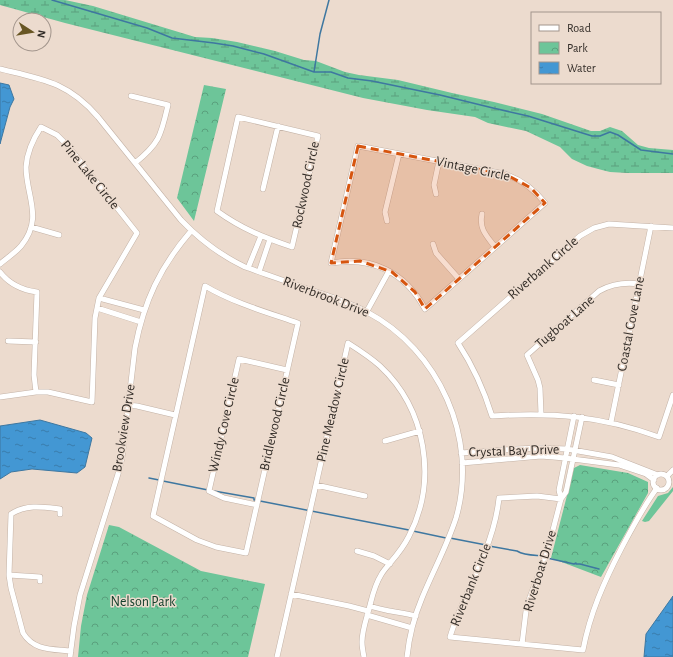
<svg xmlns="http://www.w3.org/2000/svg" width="673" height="657" font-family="'Alegreya Sans',sans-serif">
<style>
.green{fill:#6dc599}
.wetland{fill:url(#wetland-marsh)}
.park{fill:url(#park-crowns)}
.water{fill:url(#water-ripples);stroke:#3e77a0}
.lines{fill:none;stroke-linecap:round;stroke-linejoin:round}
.stream{stroke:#3e77a0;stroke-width:1.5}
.minor-casing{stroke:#c3b2a6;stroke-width:6}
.minor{stroke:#fff;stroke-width:5}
.marked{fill:#d6550f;fill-opacity:0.2;stroke:#d6550f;stroke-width:3;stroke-dasharray:8 5;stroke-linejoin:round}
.labels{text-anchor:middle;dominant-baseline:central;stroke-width:3;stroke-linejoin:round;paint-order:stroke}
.street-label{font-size:14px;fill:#332d28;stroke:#ecdbce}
.park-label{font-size:14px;fill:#14402c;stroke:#ecdbce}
</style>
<defs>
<pattern id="wetland-marsh" width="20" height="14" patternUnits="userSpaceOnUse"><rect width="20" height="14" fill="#6dc599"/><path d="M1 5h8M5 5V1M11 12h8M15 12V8" fill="none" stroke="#5aa07d"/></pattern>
<pattern id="park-crowns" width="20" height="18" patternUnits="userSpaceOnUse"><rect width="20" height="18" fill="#6dc599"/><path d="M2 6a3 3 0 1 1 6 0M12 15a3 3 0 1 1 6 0" fill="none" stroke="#5aa07d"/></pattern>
<pattern id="water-ripples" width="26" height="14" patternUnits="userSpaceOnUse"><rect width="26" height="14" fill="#4397d3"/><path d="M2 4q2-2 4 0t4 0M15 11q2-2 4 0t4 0" fill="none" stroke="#397cab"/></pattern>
</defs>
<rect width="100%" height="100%" fill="#ecdbce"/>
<path class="green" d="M673,487V491L649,521L645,522L642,521L658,496L668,493Z"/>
<path class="wetland" d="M0,0H65L93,6L195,37L212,38L237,42L275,51L304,60L316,61L345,72L359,75L398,80L452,93L494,102L542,114L591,131H600L610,127L622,131L638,145L649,148L673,150V173H627L610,172L602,170L587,166L572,159L560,147L526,131L488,123L475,117L427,110L363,98L65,23L0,5Z"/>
<path class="park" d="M204,85L226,89L194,221L177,198Z
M580,465L628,473L648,482V493L601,577L551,558L574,468Z
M109,525L119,527L201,571L265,584L248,657H78L81,626L87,595Z"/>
<path class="water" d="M0,83L9,85L14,99L10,107L0,144Z
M40,420L86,433L92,438L85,467L77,473L32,469L11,472L0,479V426Z
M673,596V657H644L646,634Z"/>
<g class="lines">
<path class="stream" d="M52,0L147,28L172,38L214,43L233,46L264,54L314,72H331L348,78L372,81L440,95L493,108L528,116L592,136H600L610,132L618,135L641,150L673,154
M314,72L320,34L329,0
M149,478L159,480
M163,481L208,490
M214,491L254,498V500H256
M260,501L409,530
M413,531L446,538
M450,538L486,545
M489,546L517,551C525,556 535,555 544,556
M547,558L574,564L576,563V564H580L599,569"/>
<defs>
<path id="minor" d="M0,69C42,79 68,82 98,117L181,220C200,240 220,255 245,267C266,274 287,282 308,289C328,296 349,302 367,312C439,350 479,438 456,518C447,546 433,571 422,598C414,617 409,637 407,657
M131,96L168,105C161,135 160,143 135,163
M238,117L318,136L292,247C263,237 242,229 217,211Z
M358,146L505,174C522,180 534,189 545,203L425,309C405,272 372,256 331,263Z
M263,189L278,126
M436,194L434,185L439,161
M482,214C479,229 486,235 495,247
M387,221L385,212L399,154
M31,227L59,235
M673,228L609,224L594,228L580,236L458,343C473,366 484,390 492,416C553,412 601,416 659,437L673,395
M433,244L436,253L459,279
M0,264C7,258 15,253 21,246C44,218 26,196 26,167C27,152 33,139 41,127L57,135L68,146L137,233L99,298L95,318L92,402L48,392H36L0,397
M248,268L261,236
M0,272C10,285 22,290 37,292L34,375L36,392
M259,272L270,239
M205,286C234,303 266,312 298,323L246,553L216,547L197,540L153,516Z
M99,298L144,310
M97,308L141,322
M367,311L389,271
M8,341L36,342
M594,380L619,385
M128,405L137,406L175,415
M541,414L540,388L538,380L527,355L599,291C612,284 624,282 639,284
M611,422L651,226
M385,441L420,431
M461,453L517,449L539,448L567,449L612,457L658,475
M462,463L541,456L565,458L619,465L646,474L654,480
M653 482a8 8 0 1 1 16 0a8 8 0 1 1-16 0Z
M667,476L673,470
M316,485L365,496
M561,499L537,496L499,498C497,517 492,534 485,552C474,581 459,607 450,637L583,650C590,613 604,582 621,549C632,528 643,507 657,488
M561,499L559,490L574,416
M257,505L224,498L209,491L239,359L287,370
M60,514V509C43,507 27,504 11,514L9,575L11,588L23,633C34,651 52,649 71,651
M357,551L374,556L390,564
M9,575L40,577V581
M291,594L349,606L368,611
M370,606C384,611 400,612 416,616
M367,615L412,628
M522,644L526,611L530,597L547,553L561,499L566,492L582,417
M70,657L74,626L80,595L118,474L122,458L135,348C144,301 160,267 191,231
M277,657L348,343C359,350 370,357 380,366C426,409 438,480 409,536C404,546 397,555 390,563C387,567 383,571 381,575C374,586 372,598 369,609C366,620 362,631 362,642C362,647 363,652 364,657"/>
</defs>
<use href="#minor" class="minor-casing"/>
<use href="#minor" class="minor"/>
</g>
<path class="marked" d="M358,146L505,174L531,188L545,203L425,309L415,292L392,272L360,261L331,263Z"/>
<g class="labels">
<g class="street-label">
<text transform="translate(473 169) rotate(12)">Vintage Circle</text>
<text transform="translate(90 175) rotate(51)">Pine Lake Circle</text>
<text transform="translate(306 185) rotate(-78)">Rockwood Circle</text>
<text transform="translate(543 268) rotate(-41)">Riverbank Circle</text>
<text transform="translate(326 297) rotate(21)">Riverbrook Drive</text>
<text transform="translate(565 322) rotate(-41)">Tugboat Lane</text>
<text transform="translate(631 324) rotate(-79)">Coastal Cove Lane</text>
<text transform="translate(333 410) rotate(-77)">Pine Meadow Circle</text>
<text transform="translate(275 424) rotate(-77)">Bridlewood Circle</text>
<text transform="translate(224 425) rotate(-77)">Windy Cove Circle</text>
<text transform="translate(124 428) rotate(-81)">Brookview Drive</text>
<text transform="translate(514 451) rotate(-2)">Crystal Bay Drive</text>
<text transform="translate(540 571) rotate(-73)">Riverboat Drive</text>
<text transform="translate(471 585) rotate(-68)">Riverbank Circle</text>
</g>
<g class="park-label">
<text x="143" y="602">Nelson Park</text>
</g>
</g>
<rect x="531" y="12" width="130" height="72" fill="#ecdbce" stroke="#a2958c"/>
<rect x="539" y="25" width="20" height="6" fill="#ffffff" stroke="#a2958c"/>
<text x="567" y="32" font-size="12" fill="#332d28">Road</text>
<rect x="539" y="42" width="20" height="12" fill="url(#park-crowns)" stroke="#a2958c"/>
<text x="567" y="52" font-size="12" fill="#332d28">Park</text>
<rect x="539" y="62" width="20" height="12" fill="url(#water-ripples)" stroke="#a2958c"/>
<text x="567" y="72" font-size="12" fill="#332d28">Water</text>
<g transform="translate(32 32) rotate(102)"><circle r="19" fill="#ecdbce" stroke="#a2958c"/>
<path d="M0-3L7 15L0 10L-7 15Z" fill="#685624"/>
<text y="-6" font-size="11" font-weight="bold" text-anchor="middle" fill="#332d28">N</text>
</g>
</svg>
